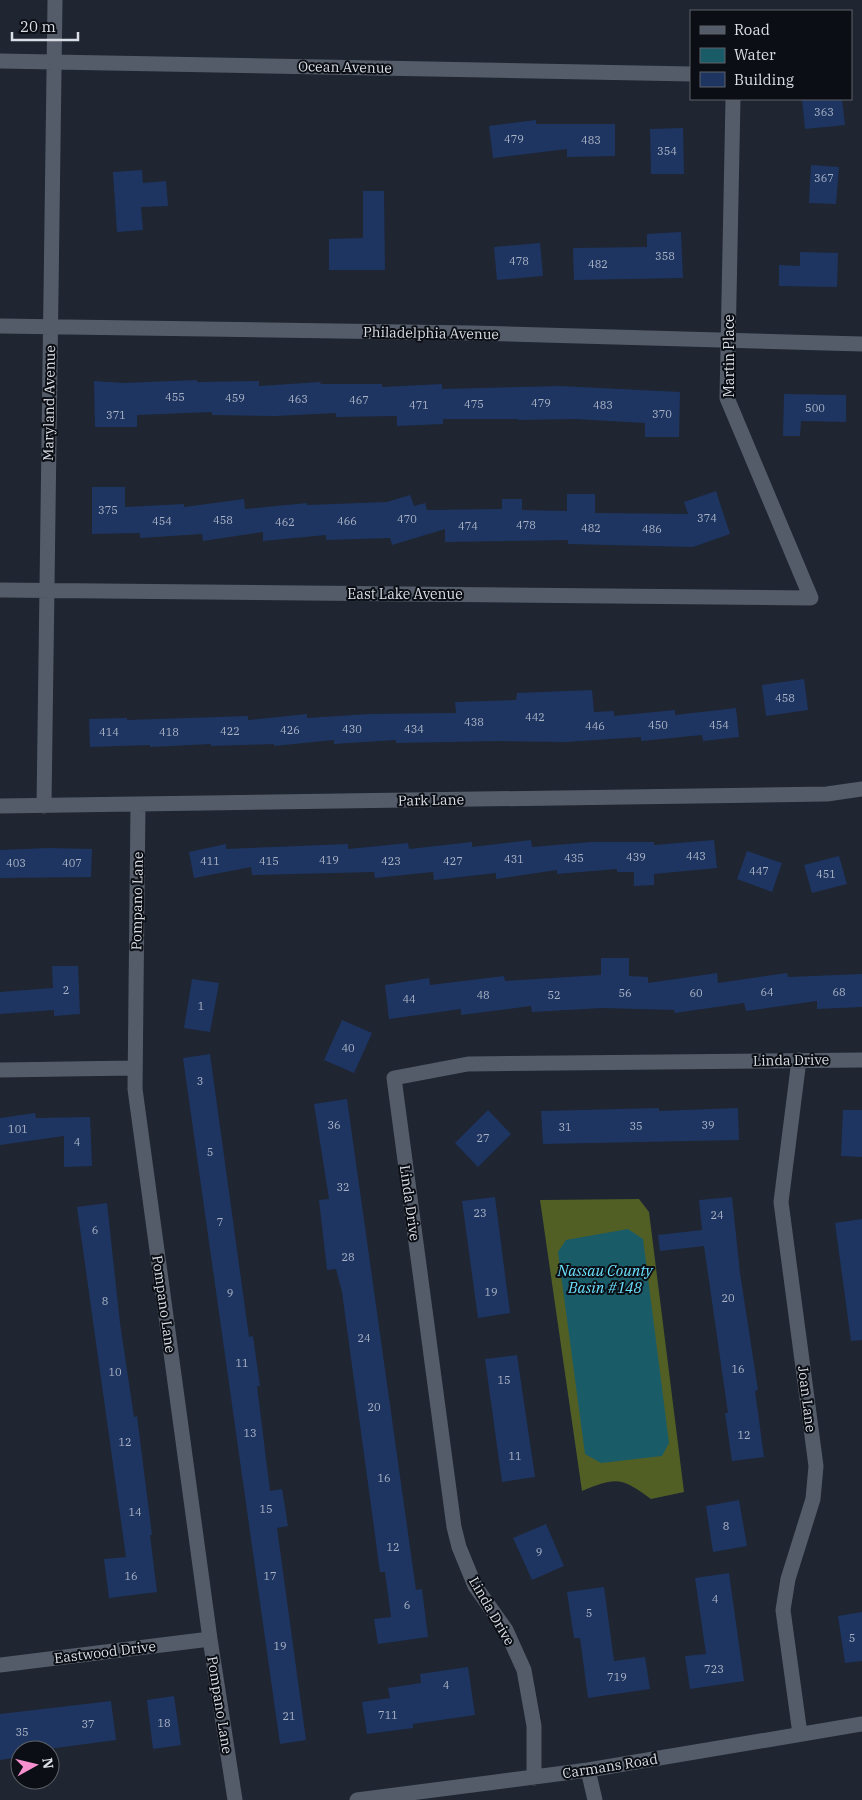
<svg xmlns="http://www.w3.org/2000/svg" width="862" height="1800" font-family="'IBM Plex Serif',serif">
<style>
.forest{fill:#515f25}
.water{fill:#1a5b68}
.building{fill:#1e3561}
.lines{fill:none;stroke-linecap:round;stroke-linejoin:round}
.minor{stroke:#545c69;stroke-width:15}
.labels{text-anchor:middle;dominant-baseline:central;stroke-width:4;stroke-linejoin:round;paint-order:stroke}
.number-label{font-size:11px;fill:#abb4c6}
.street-label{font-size:14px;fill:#dadfe7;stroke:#0b0e14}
.water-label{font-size:15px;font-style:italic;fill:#6ce3ff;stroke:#0b0e14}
</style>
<rect width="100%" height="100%" fill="#1f2531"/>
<path class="forest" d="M639,1199L649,1212L684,1492L651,1499C621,1477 616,1477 582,1491L540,1200Z"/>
<path class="water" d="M628,1229L643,1239L669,1443L662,1456L601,1463L585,1454L558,1252L566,1240Z"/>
<path class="building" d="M802,99H842L845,125L805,129Z
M536,120V124H615V156L567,157V149L493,158L489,126Z
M683,128L684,174H651L650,129Z
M811,165L839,167L836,204L809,203Z
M142,170L143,183L166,181L168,206L141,207L143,230L117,232L113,172Z
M363,191H384L385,270H329V239L363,238Z
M681,232L683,278L574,280L573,248L647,247V234Z
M540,243L543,276L497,280L494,247Z
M800,252L838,253L837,287L779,286V265L800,266Z
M197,380V382L259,381V386L320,382L321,384H382V387L442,384V389L561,386L680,392L679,437H645V423L575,419L518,420V419H443V424L397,426V416L336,417V413L275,416L212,415V412L137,415V427H95L94,381L124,383Z
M784,394L846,395V422L801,421L800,436H783Z
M92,487H125V507L184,504V507L244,499L245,509L307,503V505L387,502L410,495L414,506L425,503L427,510L502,509V499H522V510L567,511V494H595V513L688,514L684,502L716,491L730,534L693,547L568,544V540L445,542V529L392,545L390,538L326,540V535L263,541V532L203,541L202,534L140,538V533L92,534Z
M804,679L808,710L766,716L762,685Z
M592,690L594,712L614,711V716L675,710V715L736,708L739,737L703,741L702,735L641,741V737L566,742L499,741L396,743V740L334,744V740L274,746V744L211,746V744L150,747V745L90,747L89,719L127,718V720L248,716V720L307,714V718L370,714L456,713L455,702L516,700L517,693Z
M531,840L532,847L591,842H654V845L714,840L717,868L654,874V885L634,886V872H617V869L557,874V870L496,879V873L434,880L433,872L375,878L374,872L252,875L251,867L194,878L189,852L226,844V849L348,844V849L408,843L409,849L472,842V847Z
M49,848L92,849L91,877L0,878V850Z
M747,851L782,863L772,892L737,879Z
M839,856L847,884L812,893L804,865Z
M601,958H629V976L648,977V983L717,973L718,983L787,973L788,977L862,974V1007L817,1009V1001L746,1011L744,1003L675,1013L674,1010L602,1008L532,1012L531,1006L461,1015V1009L389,1019L385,985L429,978L430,985L504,976L505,981L601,975Z
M52,966H78L80,1014L54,1016V1010L0,1014V992L53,988Z
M192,979L219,983L210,1032L184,1028Z
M342,1020L372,1033L354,1073L324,1060Z
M210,1054L249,1337L253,1336L260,1386H257L270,1491L282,1489L288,1526L277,1528L306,1740L280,1744L183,1058Z
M347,1099L416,1590L422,1589L428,1637L378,1644L374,1619L391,1617L385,1572H380L342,1292L336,1269L327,1270L319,1200L329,1199L314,1104Z
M659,1108V1111L738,1108L739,1140L543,1144L541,1111Z
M488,1110L511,1134L478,1167L455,1143Z
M843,1110H862V1157L841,1156Z
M35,1113L36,1118L90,1117L92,1166L64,1167V1136L0,1145V1118Z
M495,1197L510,1313L478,1318L462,1201Z
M732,1197L740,1273L758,1390L755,1391L764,1457L732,1461L725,1413H728L704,1246L660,1251L658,1235L702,1230L699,1200Z
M107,1203L120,1323L134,1417L137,1416L152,1535H150L157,1592L109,1598L104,1559L126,1557L77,1207Z
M862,1219V1340L851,1341L835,1223Z
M517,1355L535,1477L502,1482L485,1359Z
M739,1500L747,1546L713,1552L706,1506Z
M546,1524L564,1566L532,1580L513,1538Z
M729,1573L744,1681L690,1689L685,1656L706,1654L695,1578Z
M604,1587L614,1661L645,1657L650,1689L588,1698L580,1638H574L567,1592Z
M862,1612V1661L845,1663L838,1616Z
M468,1667L475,1715L413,1724V1728L367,1734L362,1702L390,1698L388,1688L421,1683L420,1674Z
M174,1696L181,1745L153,1749L147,1700Z
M111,1701L116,1740L41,1750H20V1757L0,1760V1714Z"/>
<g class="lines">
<path class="minor" d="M0,61L691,74
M0,326L471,333L862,344
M0,590L811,598L727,398L733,99
M138,805L135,1089L210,1639L235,1800
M0,806L827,794L862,789
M44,806L55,0
M799,1060L781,1202L816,1466L813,1499L788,1579L783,1610L800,1734
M0,1070L135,1068
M0,1665L210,1639
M588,1770L595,1800
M534,1778V1726L524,1670L506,1630L475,1586L459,1547L454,1527L394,1078L468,1064L862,1060
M357,1800L588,1770L862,1724"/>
</g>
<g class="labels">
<g class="number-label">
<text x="824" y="112">363</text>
<text x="514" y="139">479</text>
<text x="591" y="140">483</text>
<text x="667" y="151">354</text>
<text x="824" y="178">367</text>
<text x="665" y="256">358</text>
<text x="519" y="261">478</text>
<text x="598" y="264">482</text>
<text x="175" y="397">455</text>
<text x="235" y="398">459</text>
<text x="298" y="399">463</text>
<text x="359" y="400">467</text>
<text x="541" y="403">479</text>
<text x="474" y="404">475</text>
<text x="419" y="405">471</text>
<text x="603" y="405">483</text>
<text x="815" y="408">500</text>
<text x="662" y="414">370</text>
<text x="116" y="415">371</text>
<text x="108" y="510">375</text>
<text x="707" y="518">374</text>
<text x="407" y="519">470</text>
<text x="223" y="520">458</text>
<text x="162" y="521">454</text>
<text x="347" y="521">466</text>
<text x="285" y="522">462</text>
<text x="526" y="525">478</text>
<text x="468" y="526">474</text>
<text x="591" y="528">482</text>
<text x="652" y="529">486</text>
<text x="785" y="698">458</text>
<text x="535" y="717">442</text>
<text x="474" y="722">438</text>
<text x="658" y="725">450</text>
<text x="719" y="725">454</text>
<text x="595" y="726">446</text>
<text x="352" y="729">430</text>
<text x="414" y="729">434</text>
<text x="290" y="730">426</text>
<text x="230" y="731">422</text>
<text x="109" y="732">414</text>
<text x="169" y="732">418</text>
<text x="696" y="856">443</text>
<text x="636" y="857">439</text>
<text x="574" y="858">435</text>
<text x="514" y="859">431</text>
<text x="329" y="860">419</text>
<text x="210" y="861">411</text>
<text x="269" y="861">415</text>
<text x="391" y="861">423</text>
<text x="453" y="861">427</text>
<text x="16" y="863">403</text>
<text x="72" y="863">407</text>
<text x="759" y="871">447</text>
<text x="826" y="874">451</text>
<text x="66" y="990">2</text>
<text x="767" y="992">64</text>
<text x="839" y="992">68</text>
<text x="625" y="993">56</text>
<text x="696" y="993">60</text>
<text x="483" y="995">48</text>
<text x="554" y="995">52</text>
<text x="409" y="999">44</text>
<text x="201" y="1006">1</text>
<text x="348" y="1048">40</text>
<text x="200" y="1081">3</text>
<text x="334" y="1125">36</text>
<text x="708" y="1125">39</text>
<text x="636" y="1126">35</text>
<text x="565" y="1127">31</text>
<text x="18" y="1129">101</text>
<text x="483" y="1138">27</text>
<text x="77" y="1142">4</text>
<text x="210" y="1152">5</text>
<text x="343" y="1187">32</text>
<text x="480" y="1213">23</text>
<text x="717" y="1215">24</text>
<text x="220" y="1222">7</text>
<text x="95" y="1230">6</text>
<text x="348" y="1257">28</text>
<text x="491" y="1292">19</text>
<text x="230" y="1293">9</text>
<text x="728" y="1298">20</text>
<text x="105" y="1301">8</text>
<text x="364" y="1338">24</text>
<text x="242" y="1363">11</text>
<text x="738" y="1369">16</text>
<text x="115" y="1372">10</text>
<text x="504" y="1380">15</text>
<text x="374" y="1407">20</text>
<text x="250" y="1433">13</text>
<text x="744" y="1435">12</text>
<text x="125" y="1442">12</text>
<text x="515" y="1456">11</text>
<text x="384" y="1478">16</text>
<text x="266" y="1509">15</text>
<text x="135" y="1512">14</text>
<text x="726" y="1526">8</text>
<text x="393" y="1547">12</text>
<text x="539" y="1552">9</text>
<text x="131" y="1576">16</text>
<text x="270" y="1576">17</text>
<text x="715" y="1599">4</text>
<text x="407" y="1605">6</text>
<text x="589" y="1613">5</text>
<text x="852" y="1638">5</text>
<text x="280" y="1646">19</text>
<text x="714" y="1669">723</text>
<text x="617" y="1677">719</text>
<text x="446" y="1685">4</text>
<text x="388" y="1715">711</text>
<text x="289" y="1716">21</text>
<text x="164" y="1723">18</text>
<text x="88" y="1724">37</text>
<text x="22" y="1732">35</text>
</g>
<g class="street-label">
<text transform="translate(345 67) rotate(1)">Ocean Avenue</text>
<text transform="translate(431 333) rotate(1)">Philadelphia Avenue</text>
<text transform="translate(729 356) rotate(-90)">Martin Place</text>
<text transform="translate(49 403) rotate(-89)">Maryland Avenue</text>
<text x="405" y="594">East Lake Avenue</text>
<text transform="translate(431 800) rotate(-1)">Park Lane</text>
<text transform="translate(137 901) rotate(-89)">Pompano Lane</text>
<text transform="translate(791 1060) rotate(-1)">Linda Drive</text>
<text transform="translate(410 1203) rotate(82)">Linda Drive</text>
<text transform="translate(164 1304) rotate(82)">Pompano Lane</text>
<text transform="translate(807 1399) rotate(83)">Joan Lane</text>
<text transform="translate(492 1611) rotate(60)">Linda Drive</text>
<text transform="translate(105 1652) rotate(-7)">Eastwood Drive</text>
<text transform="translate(220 1705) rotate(81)">Pompano Lane</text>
<text transform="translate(610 1766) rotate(-9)">Carmans Road</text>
</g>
<g class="water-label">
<text x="605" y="1270">Nassau County<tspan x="605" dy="17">Basin #148</tspan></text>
</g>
</g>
<rect x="690" y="10" width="162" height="90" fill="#0b0e14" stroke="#5e6268"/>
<rect x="700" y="26" width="25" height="8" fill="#545c69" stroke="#5e6268"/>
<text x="734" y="35" font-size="15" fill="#dadfe7">Road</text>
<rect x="700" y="48" width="25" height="15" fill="#1a5b68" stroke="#5e6268"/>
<text x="734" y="60" font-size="15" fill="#dadfe7">Water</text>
<rect x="700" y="72" width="25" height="15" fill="#1e3561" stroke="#5e6268"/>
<text x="734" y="85" font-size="15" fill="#dadfe7">Building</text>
<g transform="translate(35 1765) rotate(82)"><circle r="24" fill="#0b0e14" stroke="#5e6268"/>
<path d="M0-4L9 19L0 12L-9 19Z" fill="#f790cf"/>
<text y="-8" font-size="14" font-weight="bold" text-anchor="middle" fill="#dadfe7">N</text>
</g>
<path d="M12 32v8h66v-8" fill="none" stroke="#dadfe7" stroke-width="2.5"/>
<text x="20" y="32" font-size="15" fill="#dadfe7" stroke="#0b0e14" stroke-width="4" paint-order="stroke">20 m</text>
</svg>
